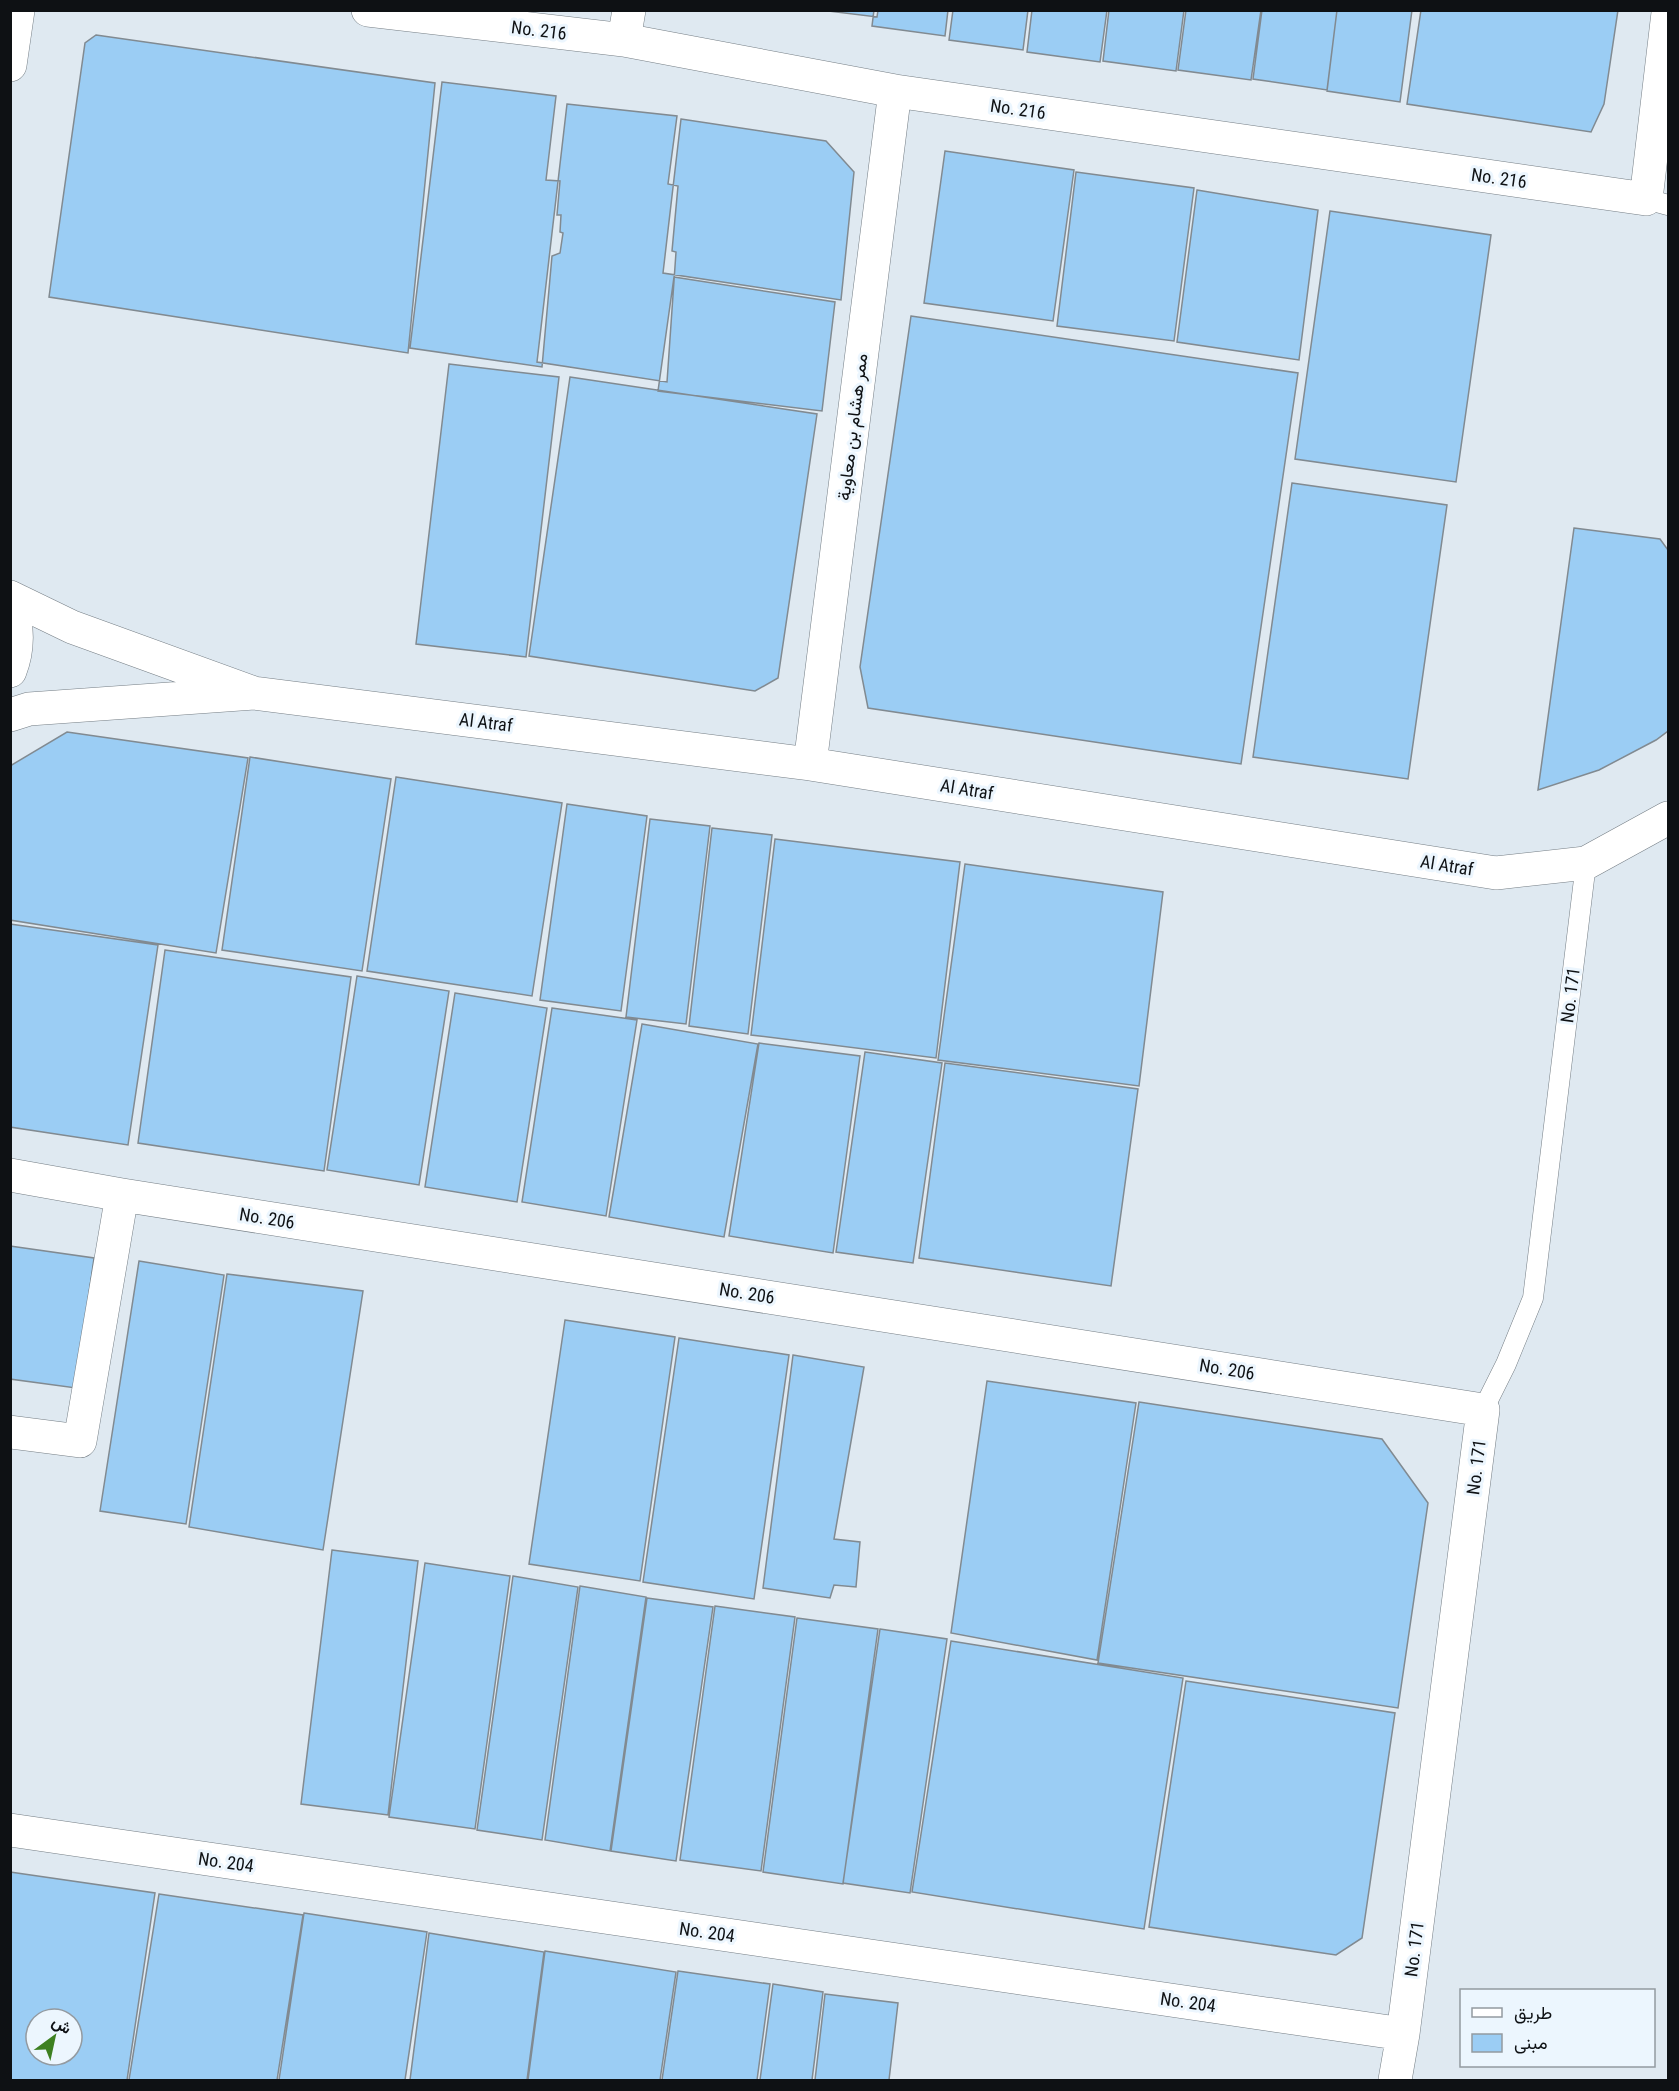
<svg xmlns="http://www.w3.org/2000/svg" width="1679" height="2091" font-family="'Roboto Condensed',Vazirmatn,sans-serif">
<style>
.building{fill:#9bcdf4;stroke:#818a91;stroke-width:1.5;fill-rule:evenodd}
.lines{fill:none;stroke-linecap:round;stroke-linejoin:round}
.lane-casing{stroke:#757e85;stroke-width:21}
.street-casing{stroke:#757e85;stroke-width:34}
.lane{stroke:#fff;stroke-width:20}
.street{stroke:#fff;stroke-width:33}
.labels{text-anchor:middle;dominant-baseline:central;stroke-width:6;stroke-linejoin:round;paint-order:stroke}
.street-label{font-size:18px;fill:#0e1114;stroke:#ecf6fe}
</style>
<rect width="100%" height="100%" fill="#dfe9f1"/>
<path class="building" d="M820,10H878L877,17Z
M874,10H948L945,36L872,26Z
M953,10H1028L1023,50L949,40Z
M1032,10H1107L1100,62L1027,52Z
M1109,10H1184L1176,71L1103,61Z
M1186,10H1261L1251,80L1178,70Z
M1262,10H1337L1327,90L1253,79Z
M1337,10H1412L1400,102L1327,91Z
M1421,10H1618L1604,104L1591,132L1407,104Z
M96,35L435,83L408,353L49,297L85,43Z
M442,82L556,96L546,180L560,181L557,215H561L560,232L563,233L560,253L552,256L542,367L410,348Z
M567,104L677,116L668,184L678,186L672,251L676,252L667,382L537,362Z
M681,119L826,141L854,172L841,300L663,273Z
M945,151L1074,170L1053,321L924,303Z
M1076,172L1194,188L1174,341L1057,326Z
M1197,190L1318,210L1299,360L1177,342Z
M1330,211L1491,235L1456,482L1295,459Z
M674,277L835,302L822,411L658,391Z
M911,316L1298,373L1241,764L868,708L860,667Z
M449,364L559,377L526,657L416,644Z
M570,377L817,414L778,678L755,691L529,656Z
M1292,483L1447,505L1408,779L1253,757Z
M1574,528L1660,539L1668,550V731L1656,740L1599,770L1538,790Z
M67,732L248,758L216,953L10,920V766Z
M250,757L391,779L362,971L222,950Z
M396,777L562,803L532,996L367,971Z
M567,804L647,816L621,1011L540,1000Z
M650,819L710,826L686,1024L626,1017Z
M712,828L772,835L748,1034L689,1026Z
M775,839L960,862L936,1058L751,1035Z
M965,864L1163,892L1139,1086L938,1060Z
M10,924L158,945L128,1145L10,1127Z
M165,950L351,977L324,1171L138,1143Z
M357,976L449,991L419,1185L327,1170Z
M455,993L547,1008L517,1202L425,1187Z
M552,1008L637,1020L606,1216L522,1202Z
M642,1024L758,1044L724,1237L609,1217Z
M759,1043L860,1056L833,1253L729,1236Z
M865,1052L942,1063L913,1263L836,1252Z
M945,1063L1138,1089L1111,1286L919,1258Z
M10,1246L94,1258L76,1388L10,1379Z
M139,1261L224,1275L186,1524L100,1511Z
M227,1274L363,1291L323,1550L189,1527Z
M565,1320L675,1337L640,1581L529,1564Z
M679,1338L789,1355L754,1599L643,1582Z
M793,1355L864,1367L834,1539L860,1542L856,1587L834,1585L830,1598L763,1588Z
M987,1381L1136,1403L1097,1660L951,1633Z
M1139,1402L1382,1439L1428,1503L1398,1708L1098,1663Z
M332,1550L418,1561L388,1815L301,1804Z
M425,1563L510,1576L475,1829L389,1817Z
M513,1576L578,1587L542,1840L477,1830Z
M580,1586L646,1597L610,1851L545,1840Z
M647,1598L713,1607L676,1861L611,1851Z
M715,1606L795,1617L761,1871L680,1860Z
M797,1618L878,1629L843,1884L763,1872Z
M880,1629L947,1639L910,1893L843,1883Z
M951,1641L1183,1678L1144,1929L912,1892Z
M1186,1681L1395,1713L1362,1938L1336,1955L1149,1927Z
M10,1872L155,1893L127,2080H10ZM36,2019H72V2055H36Z
M159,1894L303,1915L277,2080H129Z
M304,1913L427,1932L405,2080H279Z
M429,1933L544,1952L527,2080H410Z
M545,1951L676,1972L660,2080H528Z
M678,1971L770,1984L757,2080H662Z
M773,1984L823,1992L812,2080H760Z
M825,1994L898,2003L889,2080H815Z"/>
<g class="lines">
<defs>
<path id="lane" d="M1646,199L1668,205
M1483,1410L1506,1364L1533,1298L1586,863"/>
<path id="street" d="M368,10L624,40L895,91L1646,199L1668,13
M624,40L629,10
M10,65L18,10
M10,597L72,627L254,693L29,709L10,715
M10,602C18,625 19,648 10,671
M254,693L810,764L1496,873L1586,863L1668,818
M810,764L895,91
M10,1175L122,1195L1483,1410L1403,2034L1395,2080
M10,1432L80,1441L122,1195
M10,1830L1403,2034"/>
</defs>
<use href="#lane" class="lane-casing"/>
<use href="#street" class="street-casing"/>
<use href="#lane" class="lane"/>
<use href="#street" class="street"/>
</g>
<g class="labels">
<g class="street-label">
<text transform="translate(539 30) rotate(7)">No. 216</text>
<text transform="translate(1018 109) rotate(8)">No. 216</text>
<text transform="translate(1499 178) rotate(8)">No. 216</text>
<text transform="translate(852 427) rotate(-83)">ممر هشام بن معاوية</text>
<text transform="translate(486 722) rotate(7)">Al Atraf</text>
<text transform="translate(967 789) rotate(9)">Al Atraf</text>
<text transform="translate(1447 865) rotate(9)">Al Atraf</text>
<text transform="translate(1570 995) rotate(-83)">No. 171</text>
<text transform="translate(267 1218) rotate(9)">No. 206</text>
<text transform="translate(747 1293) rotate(9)">No. 206</text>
<text transform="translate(1227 1369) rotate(9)">No. 206</text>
<text transform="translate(1476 1467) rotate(-83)">No. 171</text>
<text transform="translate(226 1862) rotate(8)">No. 204</text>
<text transform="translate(707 1932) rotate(8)">No. 204</text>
<text transform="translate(1414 1949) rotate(-83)">No. 171</text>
<text transform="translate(1188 2002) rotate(8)">No. 204</text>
</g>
</g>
<rect width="1679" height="2091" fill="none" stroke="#0e1114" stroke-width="24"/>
<rect x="1460" y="1989" width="195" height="78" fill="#ecf6fe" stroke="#939aa0" stroke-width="1.5"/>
<rect x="1472" y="2008" width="30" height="9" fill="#ffffff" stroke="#939aa0" stroke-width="1.5"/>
<text x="1514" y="2019" font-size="18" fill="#0e1114">طريق</text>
<rect x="1472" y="2034" width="30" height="18" fill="#9bcdf4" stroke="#939aa0" stroke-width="1.5"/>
<text x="1514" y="2049" font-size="18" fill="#0e1114">مبنى</text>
<g transform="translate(54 2037) rotate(33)"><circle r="28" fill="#ecf6fe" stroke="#939aa0" stroke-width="1.5"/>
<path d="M0-4.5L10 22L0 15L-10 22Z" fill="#3d8021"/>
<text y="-9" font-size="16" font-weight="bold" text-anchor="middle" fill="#0e1114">ش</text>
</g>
</svg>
